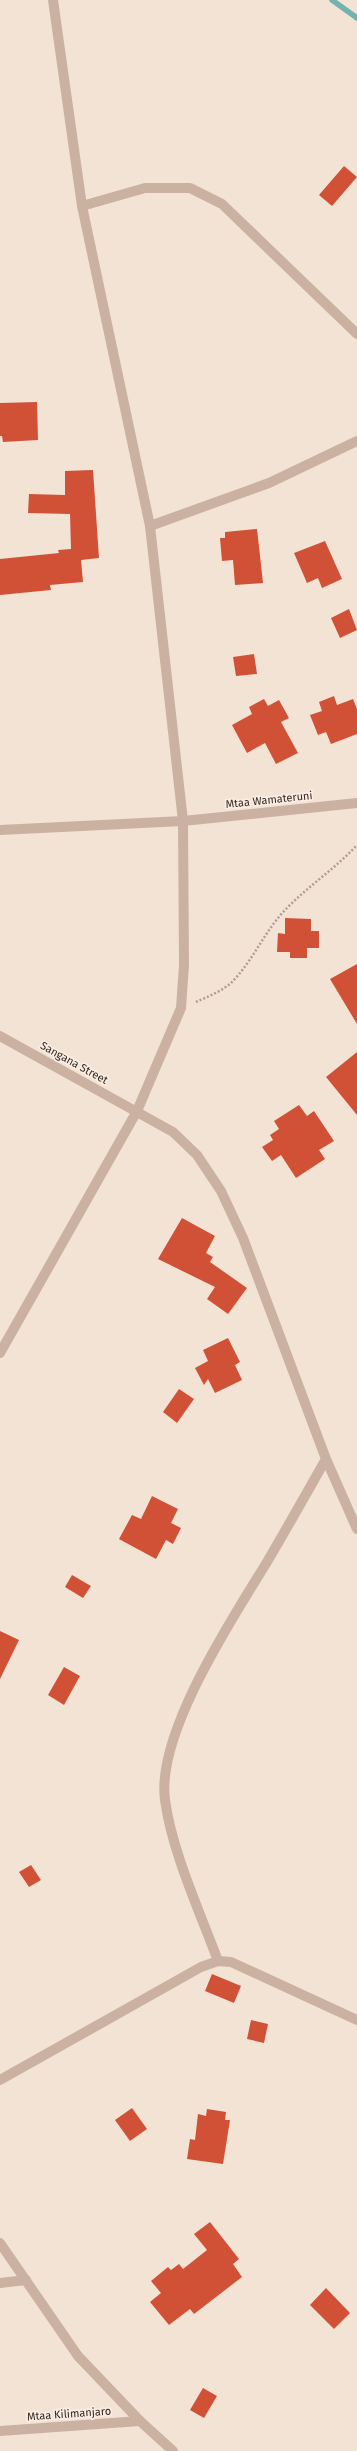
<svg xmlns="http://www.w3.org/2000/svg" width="357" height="2451" font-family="'Fira Sans',sans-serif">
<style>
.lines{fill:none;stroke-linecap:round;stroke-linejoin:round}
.stream{stroke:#72b2b0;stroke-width:5.5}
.building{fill:#d05136}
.path{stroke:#b79b8b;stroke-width:2.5;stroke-dasharray:2 2;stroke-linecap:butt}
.minor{stroke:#cbb1a1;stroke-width:10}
.tertiary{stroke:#cbb1a1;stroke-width:10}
.labels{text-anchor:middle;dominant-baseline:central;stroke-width:3.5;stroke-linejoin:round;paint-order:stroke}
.street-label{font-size:11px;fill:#352824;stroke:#faede2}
</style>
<rect width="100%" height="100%" fill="#f3e3d5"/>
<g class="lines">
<path class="stream" d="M332,0L357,18"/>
</g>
<path class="building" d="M344,166L357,177L332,206L319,195Z
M37,402L38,440L3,442L2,436H0V403Z
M93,470L99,558L81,560L83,582L50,585L51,590L0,595V559L59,553L58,550L71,549L70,514L28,513L29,494L65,495V471Z
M257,529L263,583L235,585L233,560L222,561L220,538H225V532Z
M325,541L342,579L322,588L318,578L307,583L294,553Z
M349,609L357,630L340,638L331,618Z
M254,654L257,674L236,676L233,657Z
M334,696L337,705L353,699L357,709V734L331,744L326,732L318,735L310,715L322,711L319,702Z
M264,699L268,706L279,700L289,718L281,722L298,753L276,764L265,743L247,753L232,725L252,714L249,707Z
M285,918L311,919V931H319V948H307V958H290V952H277L278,933L285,934Z
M357,964V1024L330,979Z
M357,1052V1115L326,1077Z
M299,1105L307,1116L314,1111L334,1141L319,1150L325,1159L296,1178L281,1155L272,1161L262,1147L273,1140L270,1135L279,1129L274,1121Z
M182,1218L215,1236L206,1253L213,1257L210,1262L247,1288L228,1314L207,1299L215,1287L158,1259Z
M228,1338L240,1362L235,1365L242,1380L215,1393L208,1379L204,1385L195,1368L208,1361L203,1350Z
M179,1389L194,1399L177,1423L163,1412Z
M152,1496L178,1509L171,1523L181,1528L173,1544L166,1540L156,1559L119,1539L132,1515L141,1519Z
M72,1575L91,1586L83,1598L65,1587Z
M0,1631L19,1640L0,1679Z
M64,1667L80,1676L64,1705L48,1695Z
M31,1865L41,1880L29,1887L19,1872Z
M212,1974L241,1986L234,2003L205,1991Z
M251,2020L268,2024L264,2043L247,2039Z
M132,2108L147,2129L130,2141L115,2120Z
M207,2109L226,2112L225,2120H230L223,2164L187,2159L190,2139L195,2140L198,2114L206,2116Z
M210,2222L239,2259L233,2264L242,2277L194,2314L190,2309L169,2325L150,2302L161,2293L151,2281L168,2267L171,2270L179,2264L183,2269L207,2250L194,2234Z
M326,2288L350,2313L334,2329L310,2305Z
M203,2388L217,2396L204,2418L190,2410Z"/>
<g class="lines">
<path class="path" d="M196,1002C207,997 222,991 231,983C253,961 264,932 285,910C308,886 335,869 357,845"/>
<path class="minor" d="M82,206L145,188H190L222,204L357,334
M150,526L269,483L357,441
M0,830L183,821L357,803
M0,1036L173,1132L197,1155L221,1191L243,1238L326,1459L357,1529
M218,1961C200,1912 172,1852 165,1800C156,1734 232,1619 267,1562C287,1528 306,1494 326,1459
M0,2080L201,1967L218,1961L231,1962L357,2020
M0,2283L26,2280
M0,2431L140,2421"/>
<path class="tertiary" d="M0,1353L137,1111L181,1008L184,965L183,821L150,526L82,206L53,0
M0,2243L78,2356L140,2421L173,2451"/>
</g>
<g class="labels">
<g class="street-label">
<text transform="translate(269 800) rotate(-6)">Mtaa Wamateruni</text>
<text transform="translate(74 1063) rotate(29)">Sangana Street</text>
<text transform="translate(69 2414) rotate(-4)">Mtaa Kilimanjaro</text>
</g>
</g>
</svg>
